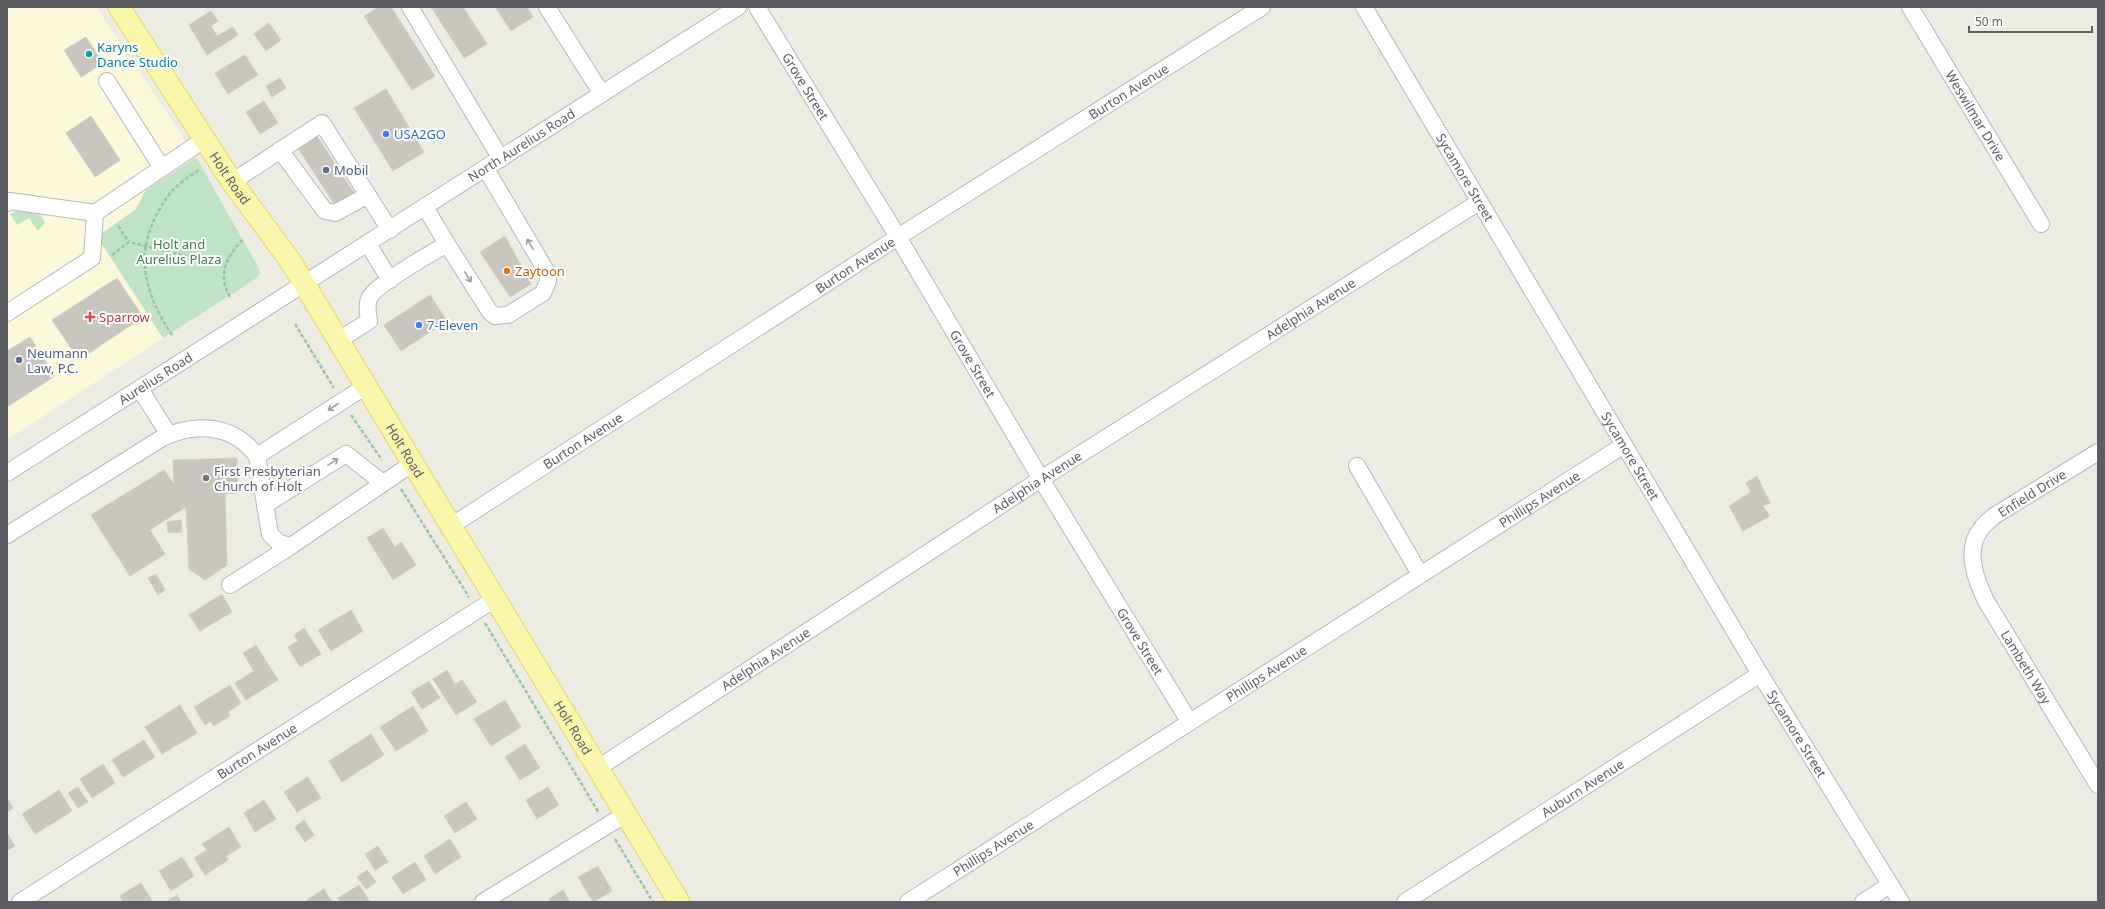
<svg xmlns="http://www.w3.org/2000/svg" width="2105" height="909" font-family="'Noto Sans',sans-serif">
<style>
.commercial{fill:#fcf8da}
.green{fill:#c1e3c5}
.building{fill:#c9c6c0;stroke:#d2cec2}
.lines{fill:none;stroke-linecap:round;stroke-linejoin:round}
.minor-casing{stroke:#b6b8bd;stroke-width:18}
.major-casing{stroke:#e9d261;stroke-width:23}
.path{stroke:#99c2aa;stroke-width:2.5;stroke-dasharray:4 2;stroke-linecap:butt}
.minor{stroke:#fff;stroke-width:16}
.major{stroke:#faf6ac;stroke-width:21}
.oneway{stroke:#9d9ea1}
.culture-dot{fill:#0f9aa8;stroke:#fff;stroke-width:1.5}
.shop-dot{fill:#3f7fe0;stroke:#fff;stroke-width:1.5}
.service-dot{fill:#5c6f8a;stroke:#fff;stroke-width:1.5}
.food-dot{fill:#e8710a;stroke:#fff;stroke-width:1.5}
.health-dot{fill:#e0444e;stroke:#fff;stroke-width:1.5}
.worship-dot{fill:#6b7280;stroke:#fff;stroke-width:1.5}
.labels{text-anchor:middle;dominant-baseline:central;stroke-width:4;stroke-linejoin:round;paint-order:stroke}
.culture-label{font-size:13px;fill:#0d838f;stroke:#fff;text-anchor:start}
.street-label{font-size:13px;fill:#5c5e63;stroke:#fff}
.shop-label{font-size:13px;fill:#366cbe;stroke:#fff;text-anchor:start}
.service-label{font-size:13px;fill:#4e5e75;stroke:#fff;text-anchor:start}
.park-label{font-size:13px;fill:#3a8346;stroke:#fff}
.food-label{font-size:13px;fill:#c56008;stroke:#fff;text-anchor:start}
.health-label{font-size:13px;fill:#be3a42;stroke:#fff;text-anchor:start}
.worship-label{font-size:13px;fill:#5b616d;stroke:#fff;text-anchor:start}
</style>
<rect width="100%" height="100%" fill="#edece3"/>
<path class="commercial" d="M7,7H96L196,157L146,190L136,209L101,234L100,241L163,338L7,440Z"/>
<path class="green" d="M196,157L258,267L260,274L254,280L163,338L100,241L101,234L136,209L146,190Z
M18,210L41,215L45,223L38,231L29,218L17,225L10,214Z"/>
<path class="building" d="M379,7H391L435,76L412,90L364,16Z
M431,7H463L487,44L464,58Z
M495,7H527L533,17L511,31Z
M211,11L218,21L211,26L217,36L233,27L238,35L207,55L189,25Z
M269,23L281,40L266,51L254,34Z
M86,37L103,63L81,77L64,50Z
M245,55L258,75L228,94L215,73Z
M280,78L286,88L272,97L266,86Z
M386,89L424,152L393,171L354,108Z
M264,101L278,123L260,134L246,112Z
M91,116L120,160L95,177L66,133Z
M315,133L354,193L335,205L296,145Z
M505,236L531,284L510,297L480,252Z
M117,278L143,317L79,360L52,320Z
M430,295L447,321L401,351L384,325Z
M30,337L55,376L7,407V351Z
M237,458L238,493L225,494L227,565L205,580L189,569L186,507L150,530L165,554L130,576L91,515L164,470L174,484L173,460Z
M1757,476L1770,503L1763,506L1770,516L1743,531L1729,506L1751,492L1746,483Z
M181,520L182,532L168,533L167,522Z
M383,528L395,547L401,542L416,565L393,580L367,538Z
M156,574L165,590L158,595L148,578Z
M222,594L232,612L200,631L189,615Z
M351,610L363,631L331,651L318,630Z
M304,628L321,654L300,667L288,647L298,641L294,635Z
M256,645L278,680L246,700L235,683L254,671L243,653Z
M447,670L455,684L462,680L477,702L456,715L433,679Z
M429,681L440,698L422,709L411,692Z
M230,685L241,703L228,712L230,716L213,726L211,721L205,725L194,707Z
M505,700L521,727L491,746L474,719Z
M180,705L197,733L162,754L145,727Z
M413,706L428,731L396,751L380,727Z
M371,734L384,755L342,782L329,761Z
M144,740L155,757L123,777L112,760Z
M525,744L540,768L520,780L505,757Z
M103,764L115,783L92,798L80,779Z
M308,777L321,798L297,812L284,792Z
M78,787L88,802L78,808L68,793Z
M548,787L559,805L537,819L526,800Z
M59,790L72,811L35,834L22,814Z
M7,798L13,808L7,812Z
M264,800L276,819L255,832L244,813Z
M466,802L477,819L455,833L444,816Z
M304,820L314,835L305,842L295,827Z
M229,827L241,847L226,856L228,860L205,875L194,858L207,850L202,844Z
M7,833L15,846L7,851Z
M450,839L461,857L435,874L424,856Z
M378,846L388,862L375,870L365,854Z
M182,857L194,876L171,891L159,871Z
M415,862L426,880L403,894L392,877Z
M598,866L612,891L593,902L578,877Z
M367,870L376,882L366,889L357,877Z
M141,883L153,902H123L120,896Z
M359,885L370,902H340L338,898Z
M324,889L332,902H309L307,900Z
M563,890L570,902H551L549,899Z
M177,895L181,902H167V901Z"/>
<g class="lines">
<defs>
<g id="minor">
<path d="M410,7L501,159"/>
<path d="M547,7L602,94"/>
<path id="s1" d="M757,7L898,237L1041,479L1189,721"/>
<path id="s2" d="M1364,7L1760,674L1901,902"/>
<path id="s3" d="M1910,7L2041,224"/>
<path d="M107,81L162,168"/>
<path d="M280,150L325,211L335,213L368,195"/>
<path d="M232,182L322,123L390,230"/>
<path d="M7,203L10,201L95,213L205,139"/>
<path d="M368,244L390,280"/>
<path d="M447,244L490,312L495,316L508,315L543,293L548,281V274L486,169"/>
<path d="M7,313L92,258L95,213"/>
<path d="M339,340L369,321C368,314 366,306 369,299C374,285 432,253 447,244L425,207"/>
<path d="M140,389L169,435"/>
<path id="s4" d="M2098,452L1994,516C1990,520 1984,524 1981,529C1964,550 1976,580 1986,601L2098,785"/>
<path d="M257,456L366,386"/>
<path d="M1357,466L1420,574"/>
<path id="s5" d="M7,473L738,7"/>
<path d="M265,505L346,454L383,483"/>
<path id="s6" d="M451,526L898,237L1262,7"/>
<path d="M7,535L162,438C195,422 233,424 257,456L270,534L279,543L291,546L413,463"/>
<path d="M230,585L291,546"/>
<path id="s7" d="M598,768L1041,479L1479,202"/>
<path id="s8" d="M20,902L495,599"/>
<path d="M483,902L626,814"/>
<path id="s9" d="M908,902L1624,445"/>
<path id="s10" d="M1405,902L1760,674"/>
<path d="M1863,902L1890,885"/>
</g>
<g id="major">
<path id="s11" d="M119,7L232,182L289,259L679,902"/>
</g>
</defs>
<use href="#minor" class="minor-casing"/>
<use href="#major" class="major-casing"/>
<path class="path" d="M118,226L129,242
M112,255L129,242L225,266
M230,297C217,275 226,257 243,239
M295,324L334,388
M172,335C146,296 134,257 157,214C163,203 168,194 177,186C183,180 192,175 199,170
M351,415L382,460
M401,489L469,597
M485,623L599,813
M615,839L653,902"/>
<use href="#minor" class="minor"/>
<use href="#major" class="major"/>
</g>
<defs><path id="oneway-shaft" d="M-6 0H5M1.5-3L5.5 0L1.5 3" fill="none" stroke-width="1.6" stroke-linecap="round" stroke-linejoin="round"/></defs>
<g class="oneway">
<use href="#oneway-shaft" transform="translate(530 244) rotate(-120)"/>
<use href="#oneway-shaft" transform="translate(468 277) rotate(58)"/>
<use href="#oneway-shaft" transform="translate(333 407) rotate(147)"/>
<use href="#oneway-shaft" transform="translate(333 462) rotate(-32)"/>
</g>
<circle class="culture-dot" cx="89" cy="54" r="4"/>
<g class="shop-dot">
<circle cx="386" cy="134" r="4"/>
<circle cx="419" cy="325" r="4"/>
</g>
<g class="service-dot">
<circle cx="326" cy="170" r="4"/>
<circle cx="19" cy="360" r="4"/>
</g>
<circle class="food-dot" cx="507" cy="271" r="4"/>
<path class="health-dot" d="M88 311h4v4h4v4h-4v4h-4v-4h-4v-4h4z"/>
<circle class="worship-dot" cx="206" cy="478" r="4"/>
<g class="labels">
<g class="culture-label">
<text x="97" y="47">Karyns<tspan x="97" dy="15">Dance Studio</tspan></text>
</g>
<g class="street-label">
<text stroke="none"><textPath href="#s1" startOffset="93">Grove Street</textPath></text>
<text stroke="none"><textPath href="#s6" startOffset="805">Burton Avenue</textPath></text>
<text stroke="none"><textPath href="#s3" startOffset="127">Weswilmar Drive</textPath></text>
<text stroke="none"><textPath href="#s5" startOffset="610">North Aurelius Road</textPath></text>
<text stroke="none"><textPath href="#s2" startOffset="198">Sycamore Street</textPath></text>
<text stroke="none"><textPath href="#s11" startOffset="204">Holt Road</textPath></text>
<text stroke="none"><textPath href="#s6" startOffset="481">Burton Avenue</textPath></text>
<text stroke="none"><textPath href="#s7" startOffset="848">Adelphia Avenue</textPath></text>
<text stroke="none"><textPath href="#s1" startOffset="417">Grove Street</textPath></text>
<text stroke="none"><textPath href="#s5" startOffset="176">Aurelius Road</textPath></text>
<text stroke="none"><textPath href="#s6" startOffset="157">Burton Avenue</textPath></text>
<text stroke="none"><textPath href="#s11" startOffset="528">Holt Road</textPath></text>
<text stroke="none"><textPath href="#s2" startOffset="522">Sycamore Street</textPath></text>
<text stroke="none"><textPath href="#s7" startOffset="524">Adelphia Avenue</textPath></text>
<text transform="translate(2032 493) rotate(-32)">Enfield Drive</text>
<text stroke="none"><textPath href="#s9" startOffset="749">Phillips Avenue</textPath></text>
<text stroke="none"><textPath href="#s1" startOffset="741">Grove Street</textPath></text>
<text stroke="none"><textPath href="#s7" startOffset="200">Adelphia Avenue</textPath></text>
<text stroke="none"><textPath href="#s4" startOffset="294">Lambeth Way</textPath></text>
<text stroke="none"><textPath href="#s9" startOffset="425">Phillips Avenue</textPath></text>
<text stroke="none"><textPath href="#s11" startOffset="852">Holt Road</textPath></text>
<text stroke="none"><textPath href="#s2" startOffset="846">Sycamore Street</textPath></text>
<text stroke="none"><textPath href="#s8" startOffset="281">Burton Avenue</textPath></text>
<text stroke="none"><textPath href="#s10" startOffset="211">Auburn Avenue</textPath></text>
<text stroke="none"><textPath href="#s9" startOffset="101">Phillips Avenue</textPath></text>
</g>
<g class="shop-label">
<text x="394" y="134">USA2GO</text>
<text x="427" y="325">7-Eleven</text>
</g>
<g class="service-label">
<text x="334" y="170">Mobil</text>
<text x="27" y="353">Neumann<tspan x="27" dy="15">Law, P.C.</tspan></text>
</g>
<g class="park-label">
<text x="179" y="244">Holt and<tspan x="179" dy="15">Aurelius Plaza</tspan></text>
</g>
<g class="food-label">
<text x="515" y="271">Zaytoon</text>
</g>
<g class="health-label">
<text x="99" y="317">Sparrow</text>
</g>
<g class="worship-label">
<text x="214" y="471">First Presbyterian<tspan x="214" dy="15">Church of Holt</tspan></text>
</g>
</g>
<rect width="2105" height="909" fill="none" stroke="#5c5e63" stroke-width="16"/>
<path d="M1969 26v6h123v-6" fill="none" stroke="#5c5e63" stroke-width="2"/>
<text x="1975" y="26" font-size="12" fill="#5c5e63" stroke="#ffffff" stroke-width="3" paint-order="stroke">50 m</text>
</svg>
